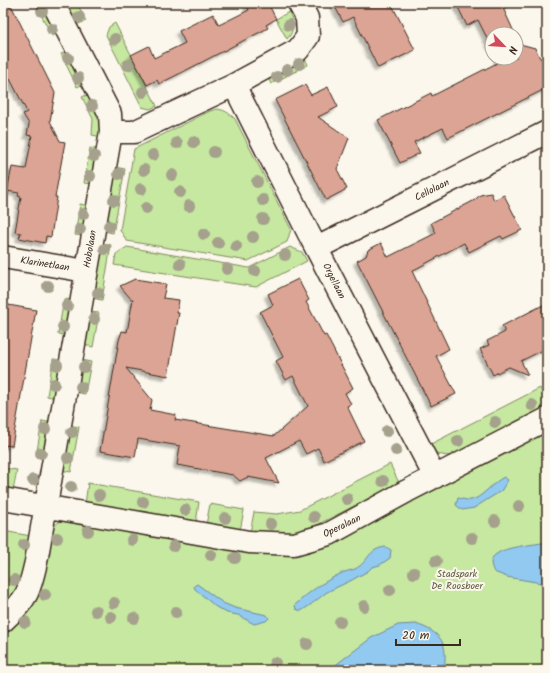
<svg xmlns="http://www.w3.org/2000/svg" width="550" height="673" font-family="Kalam,sans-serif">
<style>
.green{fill:#c6e8a0;stroke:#80895f}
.water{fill:#91c9f0;stroke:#6f899c}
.building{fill:#dca494;stroke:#3b2a1e;filter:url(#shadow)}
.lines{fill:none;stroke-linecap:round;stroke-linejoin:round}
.minor-casing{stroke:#3b2a1e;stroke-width:25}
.minor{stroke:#fbf7ec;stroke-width:22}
.tree{fill:#a5a18c}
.labels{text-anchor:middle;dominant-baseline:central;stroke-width:4;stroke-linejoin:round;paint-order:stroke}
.street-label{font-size:10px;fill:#3b2a1e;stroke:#fbf7ec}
.park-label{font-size:10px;fill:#5e5a3e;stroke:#fbf7ec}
</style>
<defs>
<filter id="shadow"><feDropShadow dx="-3.5" dy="3.5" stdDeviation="1" flood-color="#0004"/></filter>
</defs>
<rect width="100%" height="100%" fill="#fbf7ec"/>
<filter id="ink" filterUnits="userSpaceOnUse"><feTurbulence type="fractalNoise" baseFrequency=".025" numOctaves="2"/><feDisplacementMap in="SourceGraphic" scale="8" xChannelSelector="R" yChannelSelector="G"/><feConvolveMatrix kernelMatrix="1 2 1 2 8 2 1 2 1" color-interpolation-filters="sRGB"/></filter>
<g filter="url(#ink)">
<path class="green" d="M35,3H46L61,32L52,36Z
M65,3H77L86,21L76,25Z
M289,12C294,22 295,31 287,39L276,19Z
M115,23L157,106L150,109L142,107L106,35L109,27Z
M70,50L86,83L77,87L61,54Z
M304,56L308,65L271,84L267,75Z
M91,93L99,107L102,137L92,135L93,119L82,97Z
M217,109C225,110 229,113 235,119L291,229L287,242L248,261L127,241L120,230L134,149L210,111Z
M90,148L100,150L94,184L84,183Z
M115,167L125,169L113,233L104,231Z
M80,204L90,206L85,236L75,235Z
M102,243L111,245L102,300L92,298Z
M127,247L249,268L290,247L302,252L307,261L256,287L114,265L116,254Z
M64,299L73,300L67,335L58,334Z
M89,312L99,313L93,347L84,345Z
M53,359L63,360L56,398L47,396Z
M81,360L91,362L85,394L75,392Z
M540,388L547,401V409L456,455C444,457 436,455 427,446Z
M42,421L52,423L45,459L36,457Z
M69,425L79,427L71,472L61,470Z
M547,430V670H3V531L48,539C52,529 56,518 70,521C74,522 75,524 81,525L82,523L253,553L270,554L286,553Z
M390,464L399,483L313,527L300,531L282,534L250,533L254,512L277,514L300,510Z
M3,468L17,470L13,491L3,489Z
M88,483L199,502L196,523L85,504Z
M210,504L244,510L240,531L206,525Z"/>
<path class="water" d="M504,477L508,480L501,491L474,508L462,510L456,505L458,498C461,498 467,501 471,500C481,499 493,482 504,477Z
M547,542V584L507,577L494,572C491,566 489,560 495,555C505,546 534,545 547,542Z
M386,547L391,550L390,558L380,565L372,567L368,571L352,580L327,592L309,606L301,611L296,609L295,605C309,592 323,582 340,574C345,571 350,571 355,569C370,561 367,549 386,547Z
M197,584L223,603L235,608L267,615L269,618L266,621L254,624L238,615L227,613L216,607L195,589L194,586Z
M416,624C442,633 448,643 444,670H329L371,638L398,625Z"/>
<path class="building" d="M3,3H10L55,93L50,121L60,141L65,142L55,197H57L51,237L46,236L45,243L19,238L21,233L15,232L21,197L18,196L19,193L7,191L12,167L26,169L32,136L27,135L29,124L23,114L27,112L10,79L3,83Z
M246,3H268L276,19L266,25L268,28L181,73L159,84L157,80L147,85L131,55L149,46L154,58L185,43L179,31L213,14L219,25L249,10Z
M333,3H391L415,50L378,68L353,17L343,22Z
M456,3H512L503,8L515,34H492V48L478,20L467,26Z
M516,35L520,44L535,48L540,58L544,59L547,64V88L448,138L443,128L414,142L420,153L400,163L378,120L431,93L432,96L499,62L497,58H516Z
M305,85L311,95L328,87L338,107L318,117L349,138L337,169L347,189L326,200L275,100Z
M491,193L494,200L504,195L522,230L503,239L501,236L469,252L464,243L412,271L449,349L436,356L456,394L431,406L357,261L366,256L368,250L381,243L388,257L436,233L431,223L475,200L480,195Z
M135,279L166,284L163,298L179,300L177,313H179L168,376L126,368L152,400L150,410L176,415L175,420L274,436L308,406L293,376L286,380L276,361L283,357L260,312L273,305L268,294L298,279L309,300L306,302L324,336L326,335L353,388L345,393L351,404L347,406L364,441L324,461L318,448L306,454L299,441L266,458L279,483L248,477L240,481L233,475L177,465L180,446L138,439L135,457L100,451L119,340L122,331L127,332L133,299H131L120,286Z
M547,303V348L521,361L528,375L509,367L493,375L480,349L489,345L487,341L505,332L502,326Z
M3,304L36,310L12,446L3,445Z"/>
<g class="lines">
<defs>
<path id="minor" d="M234,85L309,234L435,477
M111,132H134L234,85L298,50L308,36L307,18L299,3
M317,248L547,132
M3,257L86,271
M3,499L249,542L294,544L329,534L407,491L547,419
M3,621C27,599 29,593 36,562L111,132L110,114L53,3"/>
</defs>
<use href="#minor" class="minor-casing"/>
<use href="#minor" class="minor"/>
</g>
<g class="tree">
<circle cx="42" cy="11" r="6"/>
<circle cx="79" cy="17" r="6"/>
<circle cx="289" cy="25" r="6"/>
<circle cx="52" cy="29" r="6"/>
<circle cx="115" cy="39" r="6"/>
<circle cx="68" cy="58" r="6"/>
<circle cx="299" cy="64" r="6"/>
<circle cx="128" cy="65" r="6"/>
<circle cx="287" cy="70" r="6"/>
<circle cx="277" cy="77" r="6"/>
<circle cx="78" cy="78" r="6"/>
<circle cx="143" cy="92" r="6"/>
<circle cx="92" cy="106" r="6"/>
<circle cx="194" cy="142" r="6"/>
<circle cx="177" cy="143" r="6"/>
<circle cx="214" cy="152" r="6"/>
<circle cx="153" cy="155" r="6"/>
<circle cx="94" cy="156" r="6"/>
<circle cx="144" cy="170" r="6"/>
<circle cx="119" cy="174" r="6"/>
<circle cx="172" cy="175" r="6"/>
<circle cx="90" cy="176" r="6"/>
<circle cx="257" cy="182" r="6"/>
<circle cx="141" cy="189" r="6"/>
<circle cx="180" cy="192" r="6"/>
<circle cx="114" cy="200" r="6"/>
<circle cx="263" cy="200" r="6"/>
<circle cx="189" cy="206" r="6"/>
<circle cx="146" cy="208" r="6"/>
<circle cx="83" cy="214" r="6"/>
<circle cx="263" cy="219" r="6"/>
<circle cx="109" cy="226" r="6"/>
<circle cx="80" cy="229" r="6"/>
<circle cx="204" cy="234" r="6"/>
<circle cx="253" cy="237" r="6"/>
<circle cx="218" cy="243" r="6"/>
<circle cx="236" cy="246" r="6"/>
<circle cx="105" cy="249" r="6"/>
<circle cx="285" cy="255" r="6"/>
<circle cx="180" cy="264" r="6"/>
<circle cx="227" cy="269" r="6"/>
<circle cx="255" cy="271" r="6"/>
<circle cx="48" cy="286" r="6"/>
<circle cx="98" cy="293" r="6"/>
<circle cx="67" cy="306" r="6"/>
<circle cx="94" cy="319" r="6"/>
<circle cx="63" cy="327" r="6"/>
<circle cx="57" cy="365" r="6"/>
<circle cx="84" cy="367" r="6"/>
<circle cx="54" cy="384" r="6"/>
<circle cx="81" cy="387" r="6"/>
<circle cx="532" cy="405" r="6"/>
<circle cx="495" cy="422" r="6"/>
<circle cx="45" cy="429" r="6"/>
<circle cx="387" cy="431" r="6"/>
<circle cx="72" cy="432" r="6"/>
<circle cx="458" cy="441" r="6"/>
<circle cx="396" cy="450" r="6"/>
<circle cx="41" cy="453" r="6"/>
<circle cx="68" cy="458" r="6"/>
<circle cx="33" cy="480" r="6"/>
<circle cx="383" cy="481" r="6"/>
<circle cx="71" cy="487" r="6"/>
<circle cx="99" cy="495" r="6"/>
<circle cx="347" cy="499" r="6"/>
<circle cx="143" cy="502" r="6"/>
<circle cx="519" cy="506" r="6"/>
<circle cx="185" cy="510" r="6"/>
<circle cx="314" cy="517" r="6"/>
<circle cx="225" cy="518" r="6"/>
<circle cx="495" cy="521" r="6"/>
<circle cx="271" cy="524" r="6"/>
<circle cx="88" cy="531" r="6"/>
<circle cx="57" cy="538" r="6"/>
<circle cx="472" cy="538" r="6"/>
<circle cx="132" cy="540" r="6"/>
<circle cx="24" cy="545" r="6"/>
<circle cx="174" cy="546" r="6"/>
<circle cx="211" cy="555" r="6"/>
<circle cx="235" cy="558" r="6"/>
<circle cx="436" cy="561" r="6"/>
<circle cx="414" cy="573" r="6"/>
<circle cx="14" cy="580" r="6"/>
<circle cx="390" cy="590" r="6"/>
<circle cx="45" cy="595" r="6"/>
<circle cx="114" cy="603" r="6"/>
<circle cx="364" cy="606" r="6"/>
<circle cx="96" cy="611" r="6"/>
<circle cx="176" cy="612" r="6"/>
<circle cx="111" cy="617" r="6"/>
<circle cx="134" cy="618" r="6"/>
<circle cx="25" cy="622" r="6"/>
<circle cx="340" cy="622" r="6"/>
<circle cx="307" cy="644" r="6"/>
<circle cx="275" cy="663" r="6"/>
</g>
</g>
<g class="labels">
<g class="street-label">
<text transform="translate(432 190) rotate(-27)">Cellolaan</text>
<text transform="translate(90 249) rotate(-80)">Hobolaan</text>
<text transform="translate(45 264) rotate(9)">Klarinetlaan</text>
<text transform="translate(334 281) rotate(63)">Orgellaan</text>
<text transform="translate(342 526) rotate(-26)">Operalaan</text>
</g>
<g class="park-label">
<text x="457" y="574">Stadspark<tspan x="457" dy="12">De Roosboer</tspan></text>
</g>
</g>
<rect width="550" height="673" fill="none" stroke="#fbf7ec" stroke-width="16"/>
<rect x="8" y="8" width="534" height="657" fill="none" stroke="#3b2a1e" stroke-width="1.5" filter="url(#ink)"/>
<g transform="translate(504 46) rotate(115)"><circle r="19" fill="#fbf7ec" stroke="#aea59a"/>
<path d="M0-3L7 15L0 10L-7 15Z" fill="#d1495b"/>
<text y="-6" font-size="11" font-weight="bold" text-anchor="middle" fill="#3b2a1e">N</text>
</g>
<path d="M396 639v6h64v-6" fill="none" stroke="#3b2a1e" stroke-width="2"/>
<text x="402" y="639" font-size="12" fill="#3b2a1e" stroke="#fbf7ec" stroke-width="3" paint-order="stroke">20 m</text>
</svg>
